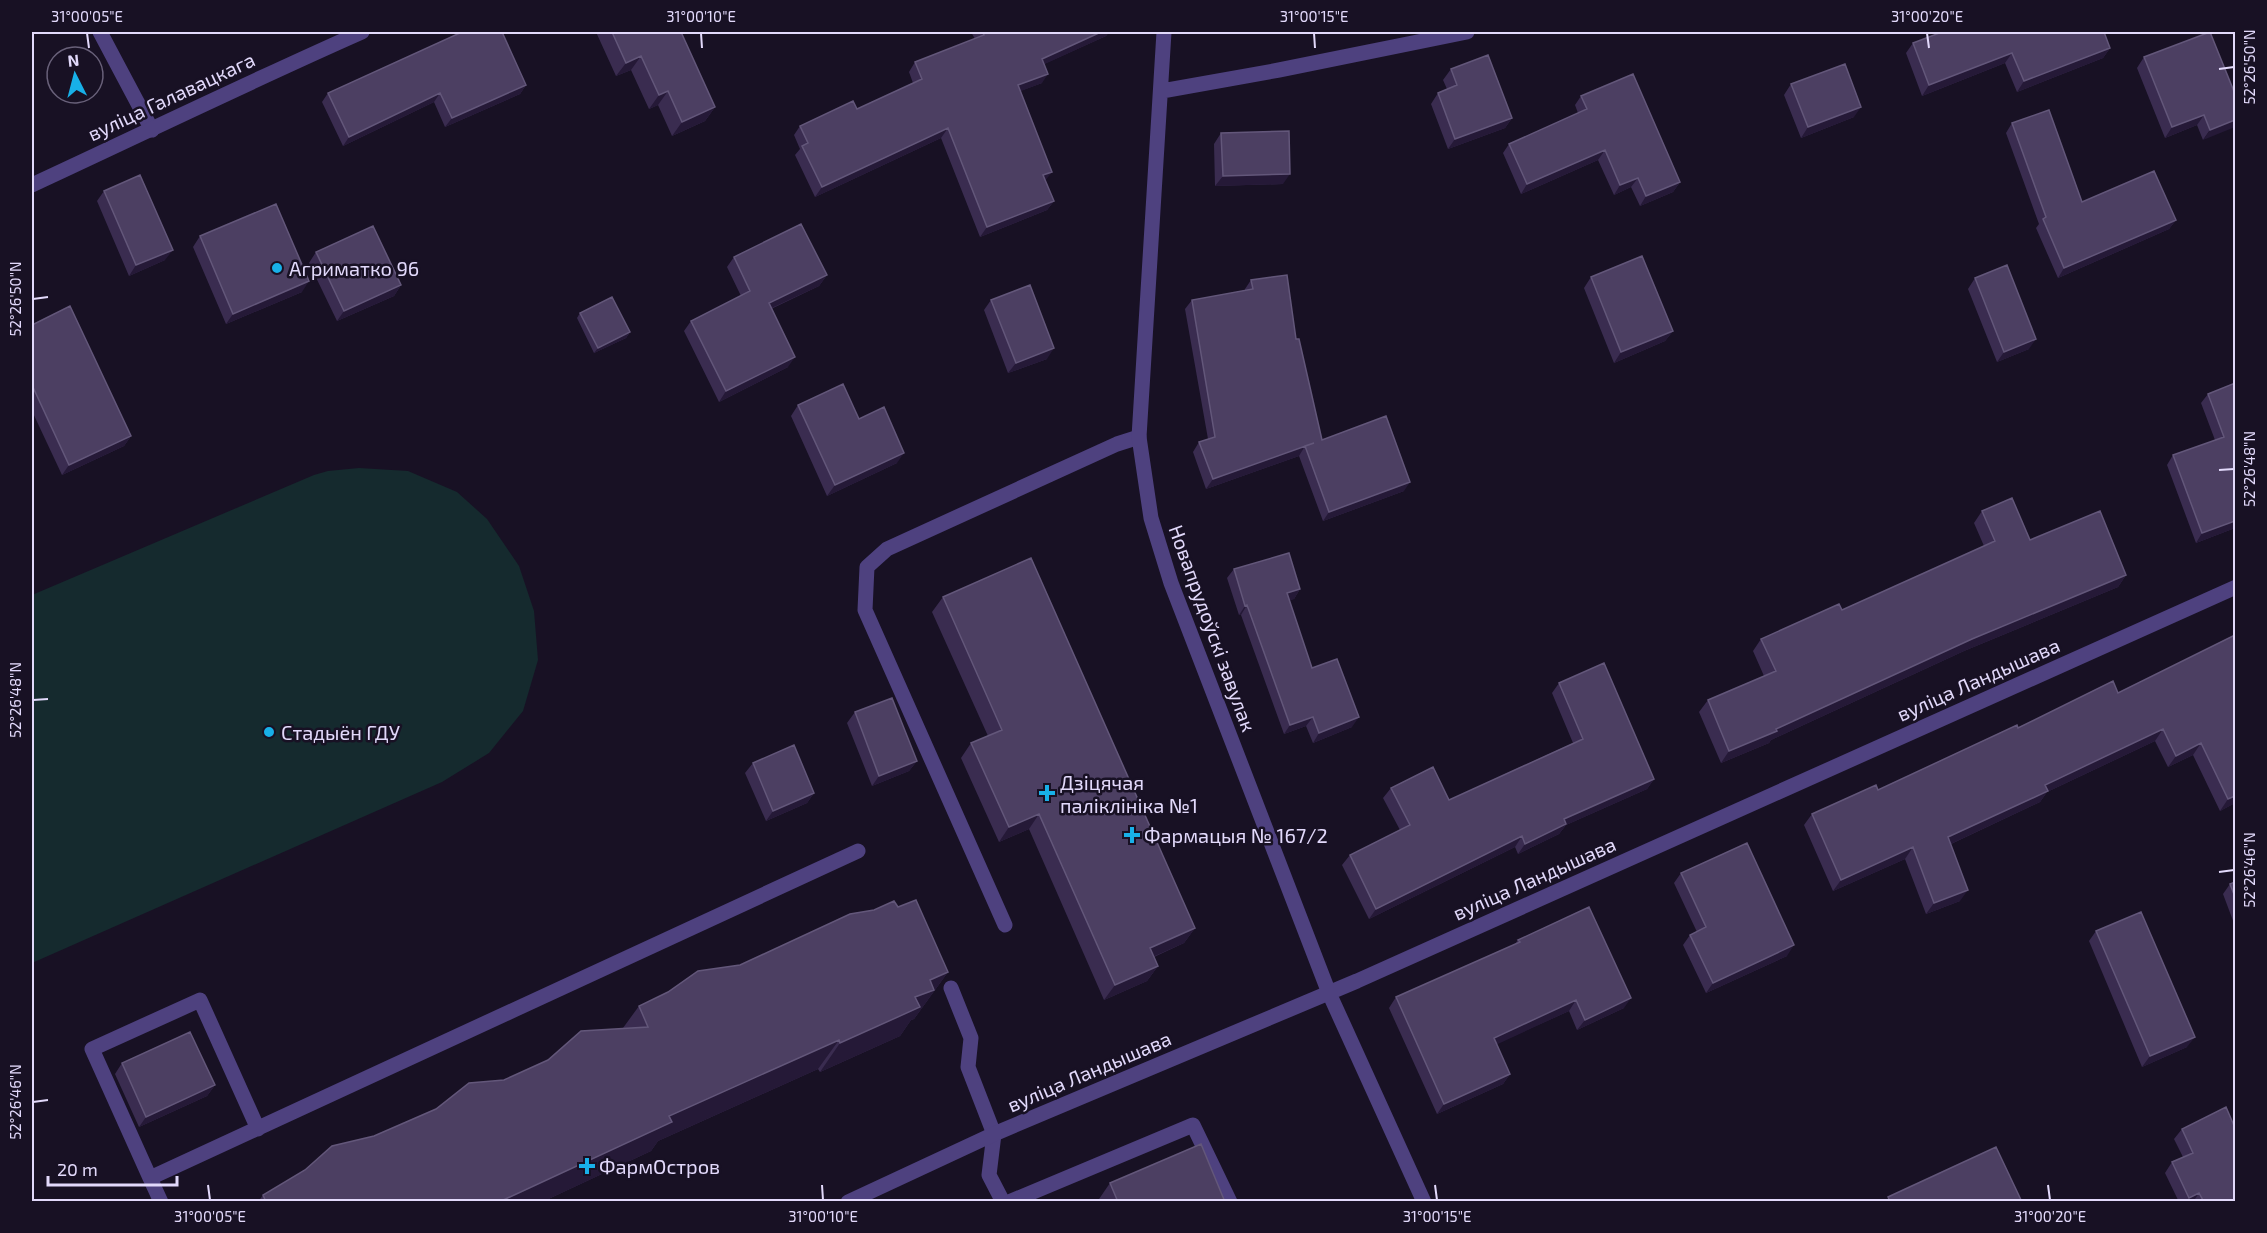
<svg xmlns="http://www.w3.org/2000/svg" width="2267" height="1233" font-family="'Exo 2',sans-serif">
<style>
.green{fill:#152a2e}
.lines{fill:none;stroke-linecap:round;stroke-linejoin:round}
.service{stroke:#4e417f;stroke-width:15}
.minor{stroke:#4e417f;stroke-width:15}
.wall{fill:#3a2c50}
.shaded-wall{fill:#251937}
.building{fill:#4c3f62;stroke:#63577a;stroke-width:1.5}
.ticks{fill:none;stroke:#e2d9fb;stroke-width:2}
.poi-dot{fill:#18b0e8;stroke:#181124;stroke-width:2}
.labels{text-anchor:middle;dominant-baseline:central;stroke-width:5;stroke-linejoin:round;paint-order:stroke}
.street-label{font-size:20px;fill:#e2d9fb;stroke:#181124}
.poi-label{font-size:20px;fill:#e2d9fb;stroke:#181124;text-anchor:start}
.neatline{fill:none;stroke:#e2d9fb;stroke-width:2}
.ticks-label{font-size:15px;text-anchor:middle;fill:#e2d9fb}
</style>
<rect width="100%" height="100%" fill="#181124"/>
<path class="green" d="M359,468L408,471L457,492L487,519L519,566L534,611L538,660L523,711L489,753L442,782L32,963V595L314,475L328,471Z"/>
<g class="lines">
<path class="service" d="M100,32L152,130
M1005,925L865,610L867,567L887,549L1117,444L1139,437
M951,988L971,1038L968,1067L994,1134L989,1175L1003,1202
M150,1178L92,1049L200,1000L258,1129
M161,1202L150,1178L858,851
M1009,1202L1193,1125L1230,1202"/>
<path class="minor" d="M1164,32L1139,437L1151,518L1171,583L1329,993L1424,1202
M1162,91L1279,70L1467,32
M32,185C142,134 251,81 362,32
M848,1202L994,1134L1357,981L2236,587"/>
</g>
<path class="wall" d="M596,32H681L715,107L705,121L672,136L658,105L649,109L631,70L616,76Z
M971,32H1109L1106,36L1044,64L1042,83L1020,91L1045,180L1054,201L1047,210L980,237L941,138L815,197L795,155L800,149L794,135L800,126L857,109L913,83L909,72L915,62L975,39Z
M1913,43L2110,48L2103,58L2017,92L2005,63L1922,96L1906,53Z
M2144,57L2235,94L2203,140L2197,125L2165,138L2137,68Z
M1451,69L1512,118L1505,128L1448,149L1431,104L1438,93L1447,89L1443,80Z
M1791,84L1854,117L1801,138L1784,95Z
M526,85L520,94L445,127L434,102L343,146L322,102L328,93Z
M1581,96L1680,182L1673,192L1640,206L1631,187L1614,195L1598,160L1521,194L1503,153L1509,144L1578,113L1575,105Z
M2012,123L2082,202L2176,220L2169,229L2058,278L2036,228L2039,224L2006,133Z
M1221,133L1283,184L1215,186L1214,144Z
M104,191L165,260L129,276L97,201Z
M200,236L302,292L226,324L193,247Z
M316,252L401,285L394,296L337,321L309,263Z
M734,257L827,275L819,286L771,309L788,367L719,402L684,331L691,321L741,296L727,267Z
M1591,277L1673,331L1665,341L1614,363L1584,288Z
M1975,278L2029,349L1997,362L1968,289Z
M1251,280L1296,339L1322,440L1404,491L1323,521L1299,456L1206,489L1193,452L1199,442L1208,439L1185,309L1192,300L1245,291V289Z
M991,300L1047,359L1008,373L984,310Z
M580,313L630,332L626,338L594,353L577,318Z
M32,325L131,436L124,446L62,475L32,411Z
M2235,383V528L2196,543L2167,465L2173,455L2215,440L2201,403L2208,394Z
M798,405L859,419L897,463L827,496L791,416Z
M1982,511L2030,540L2126,575L2118,587L1964,651L1771,740L1769,743L1721,763L1699,712L1708,700L1764,676L1753,651L1761,639L1842,610L1984,546L1974,523Z
M1234,569L1300,589L1294,599L1289,600L1312,668L1352,727L1313,743L1306,726L1284,734L1241,615H1239L1227,578Z
M943,597L1195,928L1184,943L1154,957L1158,966L1147,981L1104,1000L1029,829L999,842L961,758L971,743L988,736L932,612Z
M2235,635V803L2220,811L2193,755L2168,767L2155,741L2047,792L2040,802L1951,844L1960,901L1926,914L1905,859L1833,891L1804,825L1812,814L1878,790L2018,728L2118,693Z
M1559,683L1654,779L1647,789L1566,825L1559,834L1518,854L1515,847L1369,919L1342,865L1350,855L1400,830L1383,798L1391,788L1449,800L1573,743L1552,693Z
M855,712L917,761L909,771L872,786L847,723Z
M753,763L814,793L807,803L766,821L745,773Z
M1681,873L1787,956L1706,993L1683,945L1690,935L1697,932L1674,883Z
M2235,882V926L2223,894L2230,884Z
M2096,931L2187,1047L2142,1067L2089,941Z
M1518,940L1624,1008L1577,1030L1569,1011L1496,1044L1510,1074L1503,1084L1437,1114L1389,1008L1396,997L1515,944Z
M948,972L914,1019L911,1020L900,1036L820,1072L818,1069L658,1141L651,1151L542,1202H258L263,1195L374,1136L623,1028L639,1006Z
M122,1063L215,1085L207,1096L139,1127L115,1074Z
M2182,1129L2235,1202H2179L2165,1173L2172,1162L2183,1157L2174,1139Z
M1110,1183L1225,1202H1097Z"/>
<path class="shaded-wall" d="M1101,32H1109L1106,36L1036,68L1042,59Z
M2110,48L2103,58L2017,92L2024,81Z
M2012,53L2005,63L1922,96L1929,85Z
M641,56L631,70L616,76L626,63Z
M1048,74L1042,83L1011,95L1018,85Z
M526,85L520,94L445,127L452,118Z
M668,91L658,105L649,109L659,95Z
M440,93L434,102L343,146L349,137Z
M715,107L705,121L672,136L682,122Z
M1861,107L1854,117L1801,138L1808,127Z
M2204,115L2197,125L2165,138L2172,127Z
M1512,118L1505,128L1448,149L1455,139Z
M2235,120V127L2203,140L2210,130Z
M948,128L941,138L815,197L822,187Z
M1605,150L1598,160L1521,194L1527,184Z
M1052,172L1045,181L1043,175Z
M1290,174L1283,184L1215,186L1223,176Z
M1638,178L1631,187L1614,195L1620,185Z
M1680,182L1673,192L1640,206L1646,196Z
M1054,201L1047,210L980,237L987,227Z
M2176,220L2169,229L2058,278L2064,268Z
M173,250L165,260L129,276L136,265Z
M827,275L819,286L761,313L769,303Z
M309,281L302,292L226,324L233,314Z
M401,285L394,296L337,321L344,311Z
M1673,331L1665,341L1614,363L1621,352Z
M630,332L626,338L594,353L598,348Z
M2036,339L2029,349L1997,362L2004,352Z
M1054,348L1047,359L1008,373L1016,363Z
M795,357L788,367L719,402L726,391Z
M131,436L124,446L62,475L69,465Z
M1314,443L1305,446L1299,456L1206,489L1213,479Z
M904,453L897,463L827,496L835,485Z
M1410,482L1404,491L1323,521L1329,512Z
M2235,521V528L2196,543L2202,533Z
M2126,575L2118,587L1964,651L1771,740L1769,743L1721,763L1729,751L1776,729L1972,639Z
M1300,589L1294,599L1280,603L1287,593Z
M1247,605L1241,615H1239L1245,606Z
M1313,717L1306,726L1284,734L1290,725Z
M1359,717L1352,727L1313,743L1319,733Z
M2163,729L2155,741L2047,792L2040,802L1940,849L1948,837L2045,785Z
M2201,743L2193,755L2168,767L2176,756Z
M917,761L909,771L872,786L879,776Z
M1654,779L1647,789L1566,825L1559,834L1518,854L1525,844L1564,819Z
M814,793L807,803L766,821L773,811Z
M2235,796V803L2220,811L2228,799Z
M1039,814L1029,829L999,842L1009,827Z
M1522,836L1515,847L1369,919L1376,909Z
M1913,847L1905,859L1833,891L1841,880Z
M1968,890L1960,901L1926,914L1934,903Z
M1195,928L1184,943L1139,963L1150,948Z
M1794,945L1787,956L1706,993L1713,983Z
M1158,966L1147,981L1104,1000L1115,985Z
M948,972L914,1019L911,1020L900,1036L820,1072L840,1043L915,997L930,980Z
M1631,998L1624,1008L1577,1030L1585,1020Z
M1576,1000L1569,1011L1487,1049L1494,1038Z
M2195,1037L2187,1047L2142,1067L2150,1056Z
M839,1040L818,1069L658,1141L651,1151L542,1202H499L669,1116Z
M1510,1074L1503,1084L1437,1114L1444,1104Z
M215,1085L207,1096L139,1127L146,1117Z
M2199,1193L2193,1202H2187L2189,1198Z"/>
<path class="building" d="M462,32H502L526,85L452,118L440,93L349,137L328,93Z
M612,32H681L715,107L682,122L668,91L659,95L641,56L626,63Z
M982,32H1101L1042,59L1048,74L1018,85L1052,172L1043,175L1054,201L987,227L948,128L822,187L802,146L808,143L800,126L853,101L857,109L922,79L915,62L984,35Z
M1942,32H2104L2110,48L2024,81L2012,53L1929,85L1913,43Z
M2210,32L2235,94V120L2210,130L2204,115L2172,127L2144,57Z
M1488,55L1512,118L1455,139L1438,93L1457,85L1451,69Z
M1845,64L1861,107L1808,127L1791,84Z
M1633,74L1680,182L1646,196L1638,178L1620,185L1605,150L1527,184L1509,144L1587,109L1581,96Z
M2049,110L2082,202L2154,171L2176,220L2064,268L2043,219L2046,217L2012,123Z
M1289,131L1290,174L1223,176L1221,133Z
M140,175L173,250L136,265L104,191Z
M276,204L309,281L233,314L200,236Z
M801,224L827,275L769,303L795,357L726,391L691,321L750,291L734,257Z
M373,226L401,285L344,311L316,252Z
M1642,256L1673,331L1621,352L1591,277Z
M2007,265L2036,339L2004,352L1975,278Z
M1287,275L1296,339H1299L1322,440L1386,416L1410,482L1329,512L1305,446L1314,443L1213,479L1199,442L1215,437L1192,300L1253,289L1251,280Z
M1030,285L1054,348L1016,363L991,300Z
M612,297L630,332L598,348L580,313Z
M70,306L131,436L69,465L32,385V325Z
M2235,383V521L2202,533L2173,455L2224,437L2208,394Z
M843,384L859,419L884,407L904,453L835,485L798,405Z
M2012,498L2030,540L2100,511L2126,575L1972,639L1776,729L1777,731L1729,751L1708,700L1776,671L1761,639L1839,604L1842,610L1995,541L1982,511Z
M1289,553L1300,589L1287,593L1312,668L1337,659L1359,717L1319,733L1313,717L1290,725L1247,605L1245,606L1234,569Z
M1031,558L1195,928L1150,948L1158,966L1115,985L1039,814L1009,827L971,743L1002,730L943,597Z
M2235,635V796L2228,799L2201,743L2176,756L2163,729L2045,785L2048,791L1948,837L1968,890L1934,903L1913,847L1841,880L1812,814L1876,785L1878,790L2017,725L2018,728L2113,681L2118,693Z
M1604,663L1654,779L1564,819L1566,824L1525,844L1522,836L1376,909L1350,855L1410,825L1391,788L1433,767L1449,800L1583,739L1559,683Z
M892,698L917,761L879,776L855,712Z
M794,745L814,793L773,811L753,763Z
M1747,843L1794,945L1713,983L1690,935L1706,927L1681,873Z
M2235,882V897L2230,884Z
M916,900L948,972L930,980L934,990L915,997L920,1007L840,1043L839,1040L669,1116L672,1122L499,1202H266L263,1195L305,1170L332,1146L374,1136L436,1109L469,1083L504,1080L548,1060L581,1031L648,1027L639,1006L668,992L698,971L740,965L850,914L874,910L894,901L898,907Z
M1589,907L1631,998L1585,1020L1576,1000L1494,1038L1510,1074L1444,1104L1396,997L1520,942L1518,940Z
M2141,912L2195,1037L2150,1056L2096,931Z
M190,1032L215,1085L146,1117L122,1063Z
M2226,1107L2235,1128V1202H2204L2199,1193L2189,1198L2172,1162L2193,1153L2182,1129Z
M1201,1144L1225,1202H1118L1110,1183Z
M1996,1147L2022,1202H1890L1888,1197Z"/>
<path class="ticks" d="M87,33L89,48M701,33L702,48M1314,33L1315,48M1927,33L1929,48M2219,69L2234,67M33,299L48,297M2219,470L2234,469M33,700L48,699M2219,872L2234,870M33,1102L48,1100M208,1185L210,1200M822,1185L823,1200M1435,1185L1437,1200M2048,1185L2050,1200"/>
<g class="poi-dot">
<circle cx="277" cy="268" r="6"/>
<circle cx="269" cy="732" r="6"/>
<path d="M1044 784h6v6h6v6h-6v6h-6v-6h-6v-6h6z"/>
<path d="M1129 826h6v6h6v6h-6v6h-6v-6h-6v-6h6z"/>
<path d="M584 1157h6v6h6v6h-6v6h-6v-6h-6v-6h6z"/>
</g>
<g class="labels">
<g class="street-label">
<text transform="translate(171 96) rotate(-25)">вуліца Галавацкага</text>
<text transform="translate(1213 628) rotate(70)">Новапрудоўскі завулак</text>
<text transform="translate(1978 679) rotate(-24)">вуліца Ландышава</text>
<text transform="translate(1534 878) rotate(-24)">вуліца Ландышава</text>
<text transform="translate(1089 1071) rotate(-23)">вуліца Ландышава</text>
</g>
<g class="poi-label">
<text x="289" y="268">Агриматко 96</text>
<text x="281" y="732">Стадыён ГДУ</text>
<text x="1060" y="782">Дзіцячая<tspan x="1060" dy="23">паліклініка №1</tspan></text>
<text x="1144" y="835">Фармацыя № 167/2</text>
<text x="599" y="1166">ФармОстров</text>
</g>
</g>
<rect width="2267" height="1233" fill="none" stroke="#181124" stroke-width="66"/>
<g transform="translate(75 75) rotate(354)"><circle r="28" fill="#181124" stroke="#69617a" stroke-width="1.5"/>
<path d="M0-4.5L10 22L0 15L-10 22Z" fill="#18b0e8"/>
<text y="-9" font-size="16" font-weight="bold" text-anchor="middle" fill="#e2d9fb">N</text>
</g>
<path d="M48 1176v9h129v-9" fill="none" stroke="#e2d9fb" stroke-width="3"/>
<text x="57" y="1176" font-size="18" fill="#e2d9fb" stroke="#181124" stroke-width="4.5" paint-order="stroke">20 m</text>
<rect x="33" y="33" width="2201" height="1167" class="neatline"/>
<g class="ticks-label">
<text x="87" y="22">31°00'05"E</text>
<text x="701" y="22">31°00'10"E</text>
<text x="1314" y="22">31°00'15"E</text>
<text x="1927" y="22">31°00'20"E</text>
<text transform="translate(2250 67) rotate(-90)" y="5">52°26'50"N</text>
<text transform="translate(16 299) rotate(-90)" y="5">52°26'50"N</text>
<text transform="translate(2250 469) rotate(-90)" y="5">52°26'48"N</text>
<text transform="translate(16 700) rotate(-90)" y="5">52°26'48"N</text>
<text transform="translate(2250 870) rotate(-90)" y="5">52°26'46"N</text>
<text transform="translate(16 1102) rotate(-90)" y="5">52°26'46"N</text>
<text x="210" y="1222">31°00'05"E</text>
<text x="823" y="1222">31°00'10"E</text>
<text x="1437" y="1222">31°00'15"E</text>
<text x="2050" y="1222">31°00'20"E</text>
</g>
</svg>
